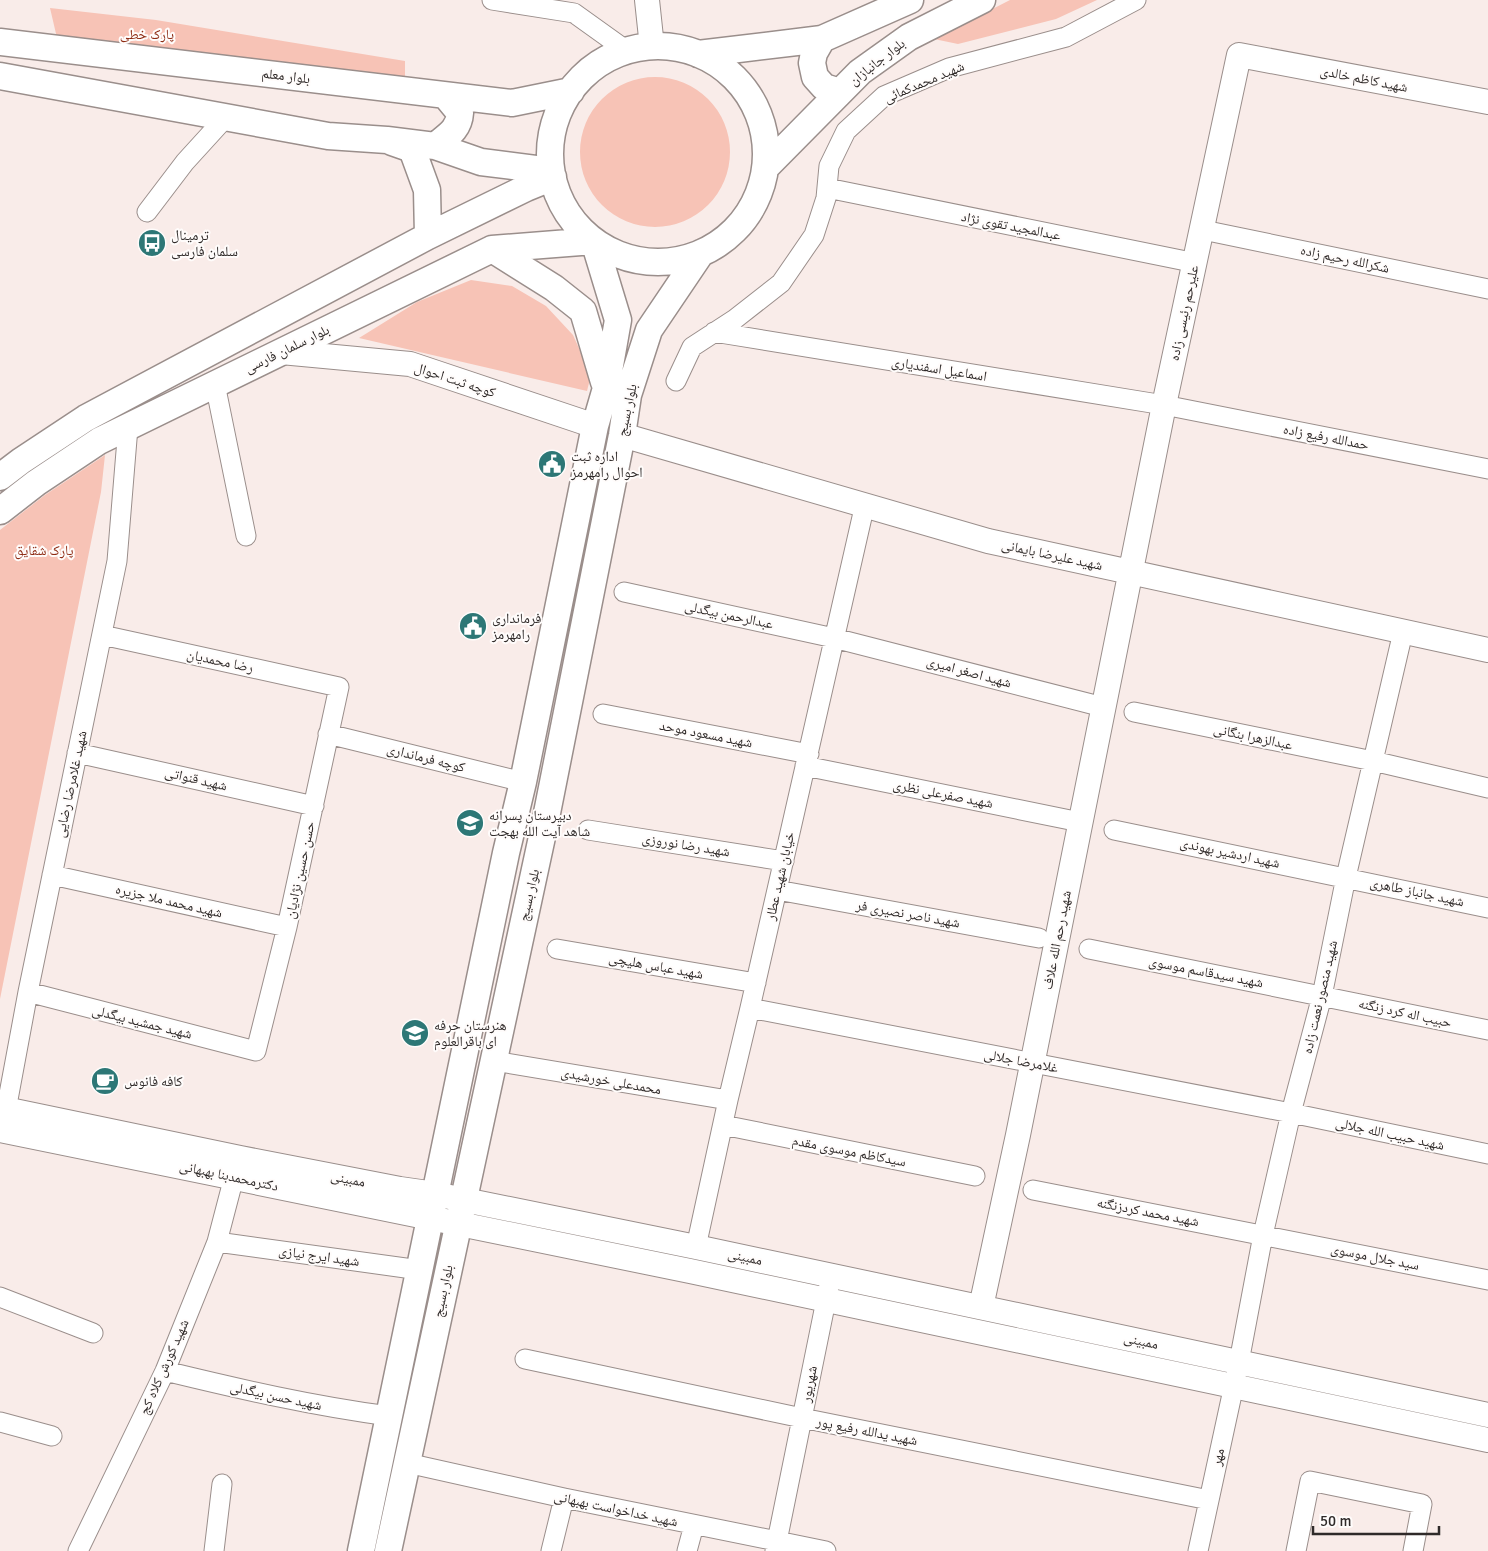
<svg xmlns="http://www.w3.org/2000/svg" width="1488" height="1551" font-family="Signika,'Noto Naskh Arabic',sans-serif">
<style>
.green{fill:#f7c3b6}
.lines{fill:none;stroke-linecap:round;stroke-linejoin:round}
.minor-casing{stroke:#9a8e8b;stroke-width:21}
.tertiary-casing{stroke:#9a8e8b;stroke-width:26}
.secondary-casing{stroke:#9a8e8b;stroke-width:29}
.minor{stroke:#fff;stroke-width:19}
.tertiary{stroke:#fff;stroke-width:24}
.secondary{stroke:#fff;stroke-width:26}
.labels{text-anchor:middle;dominant-baseline:central;stroke-width:4;stroke-linejoin:round;paint-order:stroke}
.park-label{font-size:14px;fill:#8e2c14;stroke:#fffcfb}
.street-label{font-size:14px;fill:#2f2a29;stroke:#fffcfb}
.poi-label{font-size:14px;fill:#2f2a29;stroke:#fffcfb;text-anchor:start}
</style>
<rect width="100%" height="100%" fill="#f9ece9"/>
<path class="green" d="M1010,0H1097L1056,19L958,44L934,39Z
M50,8L156,20L405,61V84L57,38Z
M580 152a75 75 0 1 1 150 0a75 75 0 1 1-150 0Z
M471,280L512,286L546,306L573,335L591,375L587,391L359,338L417,302Z
M105,455L101,492L0,999V530L45,495Z"/>
<g class="lines">
<defs>
<path id="minor" d="M492,0L574,13L627,51
M827,188L1196,263
M147,212L185,162L226,117
M1203,230L1488,289
M714,332L1164,405L1488,469
M676,381L692,347L735,319L781,283L814,235L826,198L829,166L846,131L884,96L949,68L1066,37L1136,0
M215,384L246,536
M624,592L834,638L1103,707
M1134,712L1373,761L1488,788
M603,714L809,754
M328,734L523,782
M77,753L314,806
M805,766L1080,822
M588,830L784,861
M1114,830L1488,908
M52,875L287,927
M777,890L1039,938
M557,949L756,983
M1089,949L1488,1030
M28,992L256,1051L287,927L339,687L102,635
M750,1008L1291,1113L1488,1154
M494,1061L728,1100
M4,1121L28,992L117,561L128,427
M723,1125L975,1176
M1033,1190L1488,1280
M217,1242L420,1270
M696,1247L728,1100L750,1008L865,504
M0,1297L93,1333
M525,1359L802,1418L1209,1500
M165,1371C239,1389 313,1406 389,1416
M0,1422L52,1436
M407,1463L564,1498L826,1551
M78,1551L165,1371L217,1242L234,1177
M214,1551L222,1484
M551,1551L564,1498
M687,1551L694,1525
M775,1551L831,1276
M1198,1551L1239,1362L1263,1235L1291,1113L1322,996L1346,877L1403,632
M1296,1551L1310,1481L1422,1504L1413,1551"/>
<path id="tertiary" d="M647,0L652,47
M281,352L410,364L595,426
M622,435L988,541L1488,650
M0,1108L240,1158L400,1189L435,1194L696,1247L1488,1415
M0,1130L690,1271L1488,1440
M981,1307L1018,1135L1164,405L1239,55L1488,102"/>
<path id="secondary" d="M822,39L814,53L812,63L815,77L824,87L840,92
M0,42L512,103L571,91
M550 154a108 108 0 1 1 216 0a108 108 0 1 1-216 0Z
M698,54L822,39L910,0
M0,76L328,136L387,140L435,146L481,162L551,171
M392,142L412,149L427,190L428,236
M435,146C447,136 459,130 460,113L446,96
M766,167L860,72L909,37L982,0
M492,249L554,288L583,311L604,382
M0,477L21,461L86,418L428,236L526,188L553,177
M0,511L36,483L99,441L492,249L594,241L618,320L606,388L595,426L523,782L506,853L361,1551
M388,1551L545,823L622,435L628,395L649,330L701,253"/>
</defs>
<use href="#minor" class="minor-casing"/>
<use href="#tertiary" class="tertiary-casing"/>
<use href="#secondary" class="secondary-casing"/>
<use href="#minor" class="minor"/>
<use href="#tertiary" class="tertiary"/>
<use href="#secondary" class="secondary"/>
</g>
<defs>
<symbol id="bus-disc" viewBox="-11 -11 22 22"><circle r="9.5" fill="#2d7776" stroke="#fffcfb"/><path d="M-5-6H5V4H4V6H2V4H-2V6H-4V4H-5ZM-3.5-4V0h7V-4ZM-3.5 1.2v1.5H-2V1.2ZM2 1.2v1.5H3.5V1.2Z" fill="#fff"/></symbol>
<symbol id="civic-disc" viewBox="-11 -11 22 22"><circle r="9.5" fill="#2d7776" stroke="#fffcfb"/><path d="M-.6-6.5H3V-4.5H.6V-3L4-1V1h2V6H-6V1h2V-1L-.6-3ZM-1.2 2.5V6h2.4V2.5Z" fill="#fff"/></symbol>
<symbol id="school-disc" viewBox="-11 -11 22 22"><circle r="9.5" fill="#2d7776" stroke="#fffcfb"/><path d="M0-5L7-2L0 1L-7-2ZM-4 1L0 2.5L4 1V4Q0 6-4 4Z" fill="#fff"/></symbol>
<symbol id="cafe-disc" viewBox="-11 -11 22 22"><circle r="9.5" fill="#2d7776" stroke="#fffcfb"/><path d="M-5.5-4.5H6V0H3Q3 3.5 0 3.5H-2.5Q-5.5 3.5-5.5 0ZM3-3.2v2h1.7v-2ZM-6 4.5H4V6H-6Z" fill="#fff"/></symbol>
</defs>
<g fill-rule="evenodd">
<use href="#bus-disc" x="136" y="227" width="32" height="32"/>
<use href="#civic-disc" x="536" y="448" width="32" height="32"/>
<use href="#civic-disc" x="457" y="610" width="32" height="32"/>
<use href="#school-disc" x="454" y="807" width="32" height="32"/>
<use href="#school-disc" x="399" y="1017" width="32" height="32"/>
<use href="#cafe-disc" x="89" y="1065" width="32" height="32"/>
</g>
<g class="labels">
<g class="park-label">
<text x="147" y="34">پارک خطی</text>
<text x="44" y="550">پارک شقایق</text>
</g>
<g class="street-label">
<text transform="translate(877 62) rotate(-38)">بلوار جانبازان</text>
<text transform="translate(286 76) rotate(7)">بلوار معلم</text>
<text transform="translate(1364 79) rotate(11)">شهید کاظم خالدی</text>
<text transform="translate(924 82) rotate(-23)">شهید محمدکمائی</text>
<text transform="translate(1011 226) rotate(11)">عبدالمجید تقوی نژاد</text>
<text transform="translate(1345 259) rotate(12)">شکرالله رحیم زاده</text>
<text transform="translate(1184 313) rotate(-78)">علیرحم رئیسی زاده</text>
<text transform="translate(287 349) rotate(-26)">بلوار سلمان فارسی</text>
<text transform="translate(939 369) rotate(9)">اسماعیل اسفندیاری</text>
<text transform="translate(455 380) rotate(18)">کوچه ثبت احوال</text>
<text transform="translate(627 410) rotate(-78)">بلوار بسیج</text>
<text transform="translate(1326 437) rotate(11)">حمدالله رفیع زاده</text>
<text transform="translate(1052 555) rotate(12)">شهید علیرضا بایمانی</text>
<text transform="translate(729 615) rotate(12)">عبدالرحمن بیگدلی</text>
<text transform="translate(220 661) rotate(12)">رضا محمدیان</text>
<text transform="translate(969 672) rotate(15)">شهید اصغر امیری</text>
<text transform="translate(706 734) rotate(11)">شهید مسعود موحد</text>
<text transform="translate(1253 737) rotate(12)">عبدالزهرا بنگانی</text>
<text transform="translate(426 758) rotate(14)">کوچه فرمانداری</text>
<text transform="translate(196 779) rotate(13)">شهید قنواتی</text>
<text transform="translate(71 784) rotate(-78)">شهید غلامرضا رضایی</text>
<text transform="translate(943 794) rotate(11)">شهید صفرعلی نظری</text>
<text transform="translate(686 845) rotate(9)">شهید رضا نوروزی</text>
<text transform="translate(1230 853) rotate(12)">شهید اردشیر بهوندی</text>
<text transform="translate(300 870) rotate(-78)">حسن حسین نژادیان</text>
<text transform="translate(780 876) rotate(-77)">خیابان شهید عطار</text>
<text transform="translate(1417 892) rotate(12)">شهید جانباز طاهری</text>
<text transform="translate(529 895) rotate(-77)">بلوار بسیج</text>
<text transform="translate(169 901) rotate(13)">شهید محمد ملا جزیره</text>
<text transform="translate(908 914) rotate(10)">شهید ناصر نصیری فر</text>
<text transform="translate(1057 940) rotate(-79)">شهید رحم الله علاف</text>
<text transform="translate(656 966) rotate(10)">شهید عباس هلیچی</text>
<text transform="translate(1206 972) rotate(11)">شهید سیدقاسم موسوی</text>
<text transform="translate(1320 997) rotate(-77)">شهید منصور نعمت زاده</text>
<text transform="translate(1405 1013) rotate(12)">حبیب اله کرد زنگنه</text>
<text transform="translate(142 1022) rotate(14)">شهید جمشید بیگدلی</text>
<text transform="translate(1021 1061) rotate(11)">غلامرضا جلالی</text>
<text transform="translate(611 1081) rotate(10)">محمدعلی خورشیدی</text>
<text transform="translate(1390 1134) rotate(12)">شهید حبیب الله جلالی</text>
<text transform="translate(849 1151) rotate(11)">سیدکاظم موسوی مقدم</text>
<text transform="translate(229 1176) rotate(12)">دکترمحمدبنا بهبهانی</text>
<text transform="translate(348 1179) rotate(11)">ممبینی</text>
<text transform="translate(1148 1212) rotate(11)">شهید محمد کردزنگنه</text>
<text transform="translate(319 1256) rotate(8)">شهید ایرج نیازی</text>
<text transform="translate(745 1257) rotate(12)">ممبینی</text>
<text transform="translate(1375 1257) rotate(11)">سید جلال موسوی</text>
<text transform="translate(443 1291) rotate(-78)">بلوار بسیج</text>
<text transform="translate(1141 1341) rotate(12)">ممبینی</text>
<text transform="translate(164 1367) rotate(-66)">شهید کورش کلاه کج</text>
<text transform="translate(809 1384) rotate(-79)">شهریور</text>
<text transform="translate(276 1396) rotate(12)">شهید حسن بیگدلی</text>
<text transform="translate(867 1431) rotate(11)">شهید یدالله رفیع پور</text>
<text transform="translate(1218 1457) rotate(-78)">مهر</text>
<text transform="translate(616 1509) rotate(12)">شهید خداخواست بهبهانی</text>
</g>
<g class="poi-label">
<text x="171" y="235">ترمینال<tspan x="171" dy="16">سلمان فارسی</tspan></text>
<text x="571" y="456">اداره ثبت<tspan x="571" dy="16">احوال رامهرمز</tspan></text>
<text x="492" y="618">فرمانداری<tspan x="492" dy="16">رامهرمز</tspan></text>
<text x="489" y="815">دبیرستان پسرانه<tspan x="489" dy="16">شاهد آیت الله بهجت</tspan></text>
<text x="434" y="1025">هنرستان حرفه<tspan x="434" dy="16">ای باقرالعلوم</tspan></text>
<text x="124" y="1081">کافه فانوس</text>
</g>
</g>
<path d="M1313 1526v8h126v-8" fill="none" stroke="#2f2a29" stroke-width="2.5"/>
<text x="1320" y="1526" font-size="15" fill="#2f2a29" stroke="#fffcfb" stroke-width="4" paint-order="stroke">50 m</text>
</svg>
